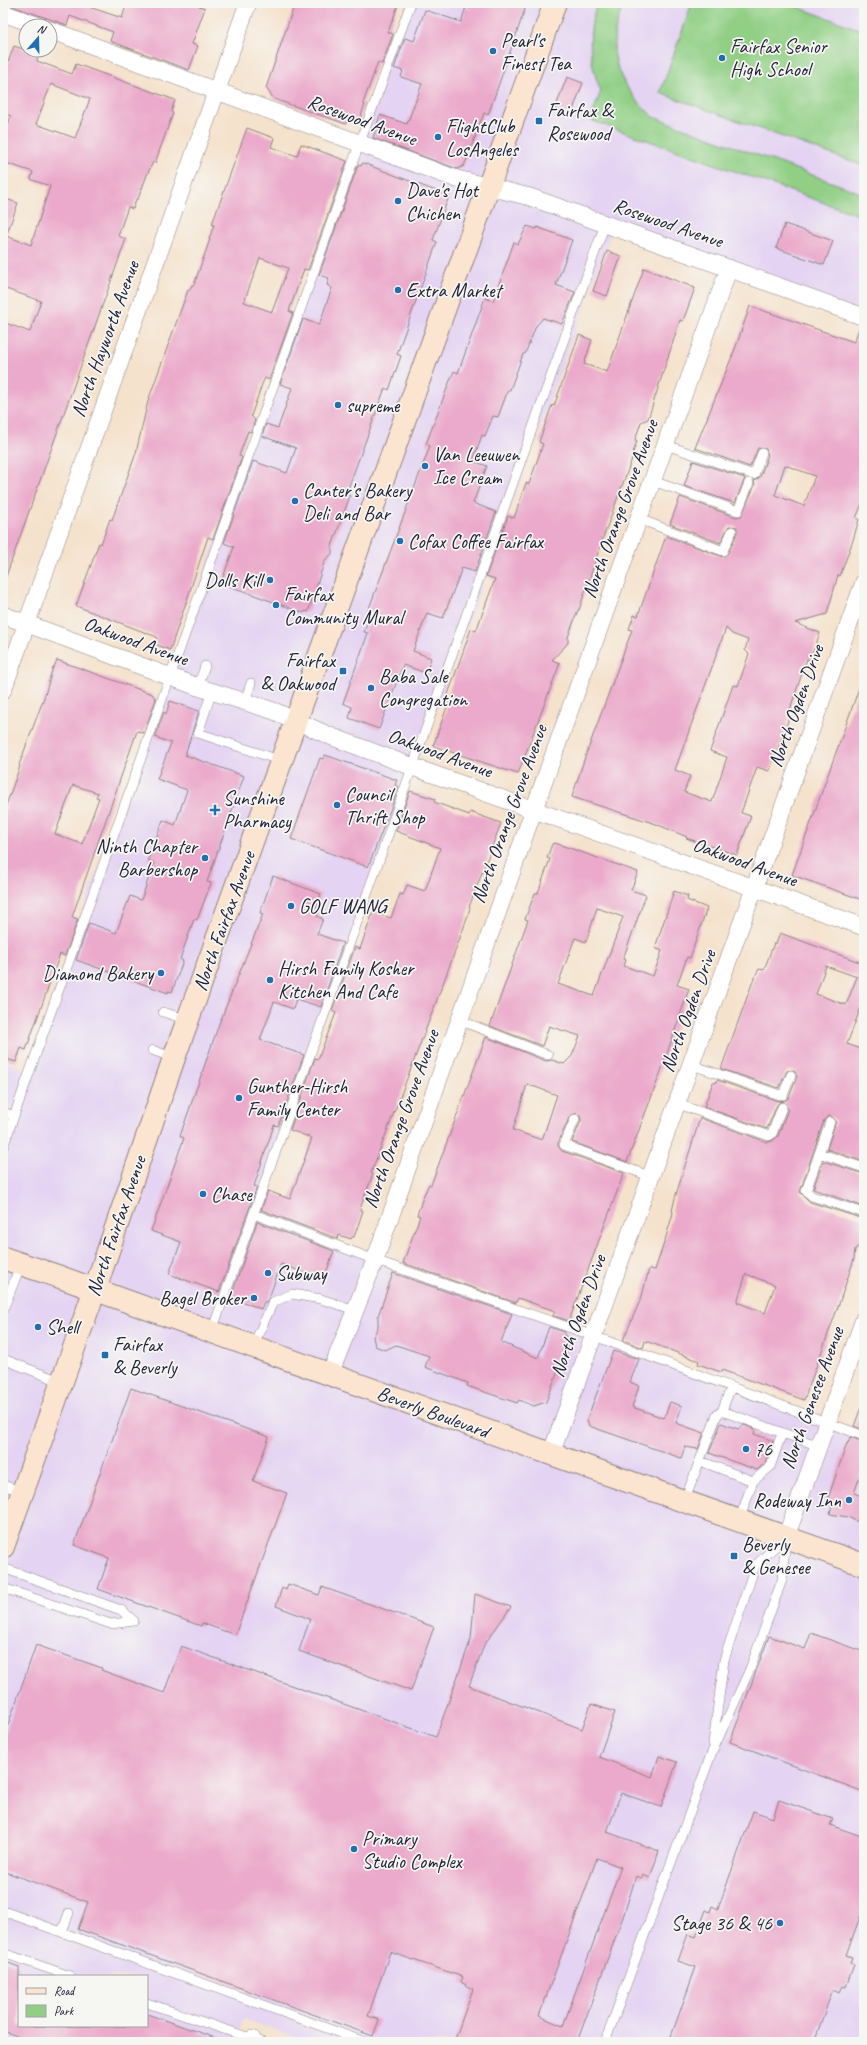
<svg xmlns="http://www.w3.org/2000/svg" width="867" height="2045" font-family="Caveat,sans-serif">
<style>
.built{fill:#e4d3f2;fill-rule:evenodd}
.green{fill:#91cf85;stroke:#5a7860}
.building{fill:#ebaacb;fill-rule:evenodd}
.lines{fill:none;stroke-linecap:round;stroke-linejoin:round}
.lane-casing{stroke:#8c8284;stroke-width:10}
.street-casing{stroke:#8c8284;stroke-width:18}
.secondary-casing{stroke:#8c8284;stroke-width:24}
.lane{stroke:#fff;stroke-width:9}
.street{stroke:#fff;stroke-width:17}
.secondary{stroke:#fce5d0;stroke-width:22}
.poi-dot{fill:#1f6fb2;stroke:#f6f6f2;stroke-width:1.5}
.labels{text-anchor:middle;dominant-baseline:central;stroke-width:3.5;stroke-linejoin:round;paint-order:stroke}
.poi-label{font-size:20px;fill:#22223b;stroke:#f6f6f2;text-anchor:start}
.street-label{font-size:20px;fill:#22223b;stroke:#f6f6f2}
</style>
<rect width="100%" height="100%" fill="#f6f6f2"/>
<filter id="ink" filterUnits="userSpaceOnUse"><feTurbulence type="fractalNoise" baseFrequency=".025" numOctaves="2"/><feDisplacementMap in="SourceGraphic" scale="8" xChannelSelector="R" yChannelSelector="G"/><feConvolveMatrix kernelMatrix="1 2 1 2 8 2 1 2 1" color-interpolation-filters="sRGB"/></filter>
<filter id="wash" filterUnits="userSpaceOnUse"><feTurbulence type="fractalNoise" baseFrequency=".012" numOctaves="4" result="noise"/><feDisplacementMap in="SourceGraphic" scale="16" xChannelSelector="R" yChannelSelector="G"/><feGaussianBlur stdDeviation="0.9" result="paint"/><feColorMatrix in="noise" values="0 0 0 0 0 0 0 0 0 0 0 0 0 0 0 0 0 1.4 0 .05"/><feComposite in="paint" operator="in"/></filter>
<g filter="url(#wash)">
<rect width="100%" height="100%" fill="#f5e2cc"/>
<path class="built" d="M408,3H864V312L614,224L252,1214L864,1433V2042H310L243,2019L234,2042H3V1061L26,1070ZM19,1976H147V2026H19Z"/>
<path class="green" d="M597,3H625C602,48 617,86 654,117L864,194V217L590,120L601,91C588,61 587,33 597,3Z
M692,3H786L864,31V166L660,93Z"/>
<g id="blocks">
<path class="building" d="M9,3H77L122,18L127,3H191L205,8L192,44L198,46L189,70L110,41L113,32L70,16L67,25L9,5Z
M295,3H399L388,32L393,34L382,64L378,62L363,103L365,104L359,122L348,118L346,124L274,99L266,88Z
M473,3H525L524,6H526L488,115L484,113L464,166L457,169L373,138L380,115L407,124L422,84L401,77L403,71L394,68L405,38L414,41L425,10L461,22L466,7L471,9Z
M14,46L38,54L37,61L72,74L76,64L175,100L171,112L173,113L155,163L153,162L147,175L138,199H136L133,209L128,207L118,236L126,239L5,579H3V322L30,332L41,301L3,288V198L18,203L6,236L31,245L50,186L32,180L31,178L33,172L3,162V139L11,116L3,113V76ZM51,84L90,99L75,138L36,124Z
M567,77L583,83L571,115L555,109Z
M247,128L274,138L271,147L297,156L301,144L347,161L308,270L304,269L289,311L293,313L269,380L265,378L262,384L251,416L255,420L251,432L248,431L239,456L242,457L213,539L208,537L170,650L154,644L157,637L76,606L99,543L101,544L110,519L112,520L136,453L148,401L188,290H190L192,285H194L210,239H209L214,225L212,224ZM260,258L288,268L272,312L244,302Z
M363,163L449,196L433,240L437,242L397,354L401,356L389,390L385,388L346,494L350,496L332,546V554L325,560L308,612L305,611L304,613L221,583L234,547L224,543L253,461L287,473L296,448L262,436L266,424L278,428L292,388L280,384L303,319L319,325L332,288L327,285L329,278L319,275L358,165L361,166Z
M785,224L833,241L824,265L776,248Z
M527,226L537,229V227L572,240L556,285L575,292L562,324L543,318L536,326L525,354H523L510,390H508L498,417L493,416L485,436L482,435L473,461L487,466L473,503L496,512L475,572L462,568L443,618L427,613L413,651L431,658L426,673L403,665L379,729L349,718L352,707L343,703L368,633L364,632L368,620L365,619L430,446L426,444L449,383L454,371L458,373L485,298L493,301L514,242L518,244Z
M607,251L621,256L607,296L593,291Z
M644,268L695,288L683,321L680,320L648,419L641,422L635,440L637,441L632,455L633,456L604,535L579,610H578L568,637V643L552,660L560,663L518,774L433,746L448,704L445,703L471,629L476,631L495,579L486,576L508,516L514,518L526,483L529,484L543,444L539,442L552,405L554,406L579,335L592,340L584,364L607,372Z
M750,306L854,342L860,326L864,327V499L856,518L859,519L853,540L840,576L838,575L827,614L795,623L820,633L810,660L807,659L792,703L786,728L769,771L757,767L741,813L751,816L737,855L686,838L687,837L656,824L572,797L584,760L632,630L629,629L634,615L638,616L666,536L723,557L728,553L737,533V527L729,526L720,543L670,524L680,497L736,517L741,516L755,485L754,481L760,477L768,455L766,449L758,448L750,467L695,448L735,349ZM785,465L815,476L804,506L775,495ZM726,628L732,634L748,640L745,650L749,654L738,686L733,685L710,751L727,757L712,802L684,792L690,776L675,770Z
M693,461L745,478L735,503L684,486Z
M57,660L152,694L156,699L144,733L137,731L72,917L78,919L65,956L60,954L26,1050L21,1048L16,1062L3,1058V814L20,766L19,765L45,695L53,667H54ZM73,785L98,793L96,797L99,798L82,844L55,834Z
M862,680H864V887L860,899L792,875Z
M170,701L199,711L185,755L244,776L207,882L211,883L197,920L194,919L180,959L183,961L172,992L168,991V993L76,960L89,923L116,933L130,896L141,900L154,863L148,860L163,820L175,825L187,790L157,779L171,743L155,737L164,712L166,714Z
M325,755L397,780L395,785L399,787L368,867L291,839L320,758L323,759Z
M410,791L435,799L434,802L469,815L470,812L501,823L469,907L470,908L463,930L432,1013L371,1173L373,1174L360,1209L363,1211L354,1237H352L351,1239L339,1235L338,1239L261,1210L268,1191L290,1199L312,1138L290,1130L315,1058L318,1059L336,1013L332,1011L355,947L360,949L373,912L391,918L400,894L403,895L407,885L425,891L440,848L396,831Z
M555,843L638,872L631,890L646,895L623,959L626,960L624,966L653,976L662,951L655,948L674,891L688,896L687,900L707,908L690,958L687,957L677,985L689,989L660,1074L627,1162L572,1142L581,1121L580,1116L577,1113L570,1116L558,1143V1146L562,1151L624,1173L569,1321L553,1316L555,1311L518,1298L516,1303L403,1263L420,1216L417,1215L423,1197L429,1184L431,1185L486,1037L546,1061L552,1060L564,1064L572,1056L580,1036L549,1026L542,1046L490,1026L528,920L525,919L535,893H538L550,859L547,858L552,844ZM597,908L623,917L594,996L558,984L575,938L586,942ZM527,1084L557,1095L542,1140L513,1130Z
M273,876L321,894L316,908L319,910L317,916L323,919L317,934L343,943L321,1007L296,999L293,1009L274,1002L260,1040L304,1055L278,1126L274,1125L254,1186L257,1187L219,1292L169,1274L181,1242L151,1231L184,1138L180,1136L219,1024L263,914L260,913Z
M780,933L862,963L864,960V999L847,1044L864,1050V1162L827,1149L836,1121L832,1117L828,1116L824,1120L800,1192L810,1202L864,1219V1232L859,1246L855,1249L854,1259L839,1304L804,1400L722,1370L721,1372L698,1364L699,1361L654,1344L645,1341L643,1348L623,1340L642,1296L649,1269L655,1270L664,1243L672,1217L673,1212L672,1211L675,1198L700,1118L767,1142L772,1141L778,1136L788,1109L784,1102L781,1101L777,1105L767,1129L704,1107L713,1082L716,1083L717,1080L778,1101L786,1100L789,1097L797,1077L794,1070L787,1071L779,1088L721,1069L754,978L759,969L764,970L774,943L776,944ZM826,966L857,977L846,1005L816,994ZM746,1274L775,1285L765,1313L737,1302Z
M823,1161L864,1174V1207L813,1189Z
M257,1222L334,1251L325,1276L317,1274L316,1277L281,1264L269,1298L266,1302H264L261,1309L231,1297Z
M393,1273L512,1314L501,1342L538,1358L549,1327L565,1332L564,1336L571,1338L546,1402L534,1406L519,1400L517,1403L467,1386L468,1383L425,1367L429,1356L396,1345L385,1350L375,1346L373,1337L378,1327V1316Z
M613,1351L639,1359L630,1382L639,1386L632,1407L664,1418L670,1402L682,1406L676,1423L704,1433L698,1449L685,1447L681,1458L589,1426L587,1419Z
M131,1388L269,1437L253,1481L287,1493L235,1635L202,1623L201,1626L98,1589L109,1558L74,1545Z
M862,1405H864V1430L854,1426Z
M721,1423L738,1429L744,1425L755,1429L754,1434L773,1441L765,1463L757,1470L709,1453Z
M850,1437L864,1442V1465L854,1493L864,1497V1520L856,1521L848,1517L830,1514L832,1506L826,1504L847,1443H848Z
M288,1584L319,1595L322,1587L434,1627L411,1691L299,1651L310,1619L276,1606L282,1588L286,1590Z
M475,1594L511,1607L484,1645L469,1686L582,1729L591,1704L615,1712L599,1757L652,1777L659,1756L677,1762L661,1807L621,1793L607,1832L659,1851L650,1878L643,1875L642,1878L636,1876L624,1914L577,2042H454L473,1989L461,1982L463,1977L390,1952L368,2016L379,2020L373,2036L78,1929L88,1902L3,1871V1739L36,1645L102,1668L101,1670L164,1693L181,1646L436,1737L471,1639ZM597,1858L621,1867L563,2026L539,2016Z
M811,1633L864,1652V1792L730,1742L769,1636L805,1649Z
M779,1800L833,1819L830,1825L864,1837V1906L846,1955L852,1957L850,1963L854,1964L846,1987L842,1986L839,1992L833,1989L814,2042H669L696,1967L678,1961L688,1934L696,1937L706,1910L710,1912L712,1906L718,1909L753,1811L773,1818Z
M3,1961L19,1967V2026H147V2014L221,2040L220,2042H34L3,2031Z"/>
</g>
</g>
<g filter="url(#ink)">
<use href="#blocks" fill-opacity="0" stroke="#8c8284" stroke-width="1"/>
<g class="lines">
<defs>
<path id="lane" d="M666,445L754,475L762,453
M653,481L738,511L749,483
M639,519L723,551L732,531
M198,687L205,666
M212,691L198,733L282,761
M245,701L251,683
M163,1012L188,1020
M459,1020L548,1055
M152,1050L174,1058
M692,1065L780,1095H783L791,1075
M678,1104L769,1136L772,1134L782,1107
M3,1112L14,1116
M575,1119L564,1145L652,1177
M830,1122L806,1191L812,1196L864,1213
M3,1147L355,156L411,3
M819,1153L864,1168
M254,1214L375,1260L594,1336L864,1436
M3,1310L21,1264
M212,1331L605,224
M253,1346L273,1302L292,1294L321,1299L355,1310
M3,1359L62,1382
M722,1411L731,1387
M700,1461L753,1481L770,1467L782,1433
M3,1485L23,1492
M684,1502L717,1415L722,1411L819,1446
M739,1521L753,1481
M3,1568L121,1610L134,1621
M3,1588L111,1624L134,1621
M713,1743L724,1660L755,1566L784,1538
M3,1911L365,2042
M62,1932L69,1913
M3,1953L70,1976
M147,2003L262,2042
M605,2042L712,1752L750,1669L782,1580L786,1537"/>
<path id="street" d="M3,13L39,26
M50,30L457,179L530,197L864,317
M3,615L198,687L274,711L330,736L413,767L864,927
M3,690L248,3
M330,1374L375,1260L528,826L729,268
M551,1454L864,582
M786,1537L864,1319
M251,2042L252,2039"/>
<path id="secondary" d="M3,1258L60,1277L551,1454L864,1565
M3,1547L95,1289L174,1058L555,3"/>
</defs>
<use href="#lane" class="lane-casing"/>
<use href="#street" class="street-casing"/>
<use href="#secondary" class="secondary-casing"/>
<use href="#lane" class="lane"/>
<use href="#street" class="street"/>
<use href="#secondary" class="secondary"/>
</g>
</g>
<g class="poi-dot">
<circle cx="493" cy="51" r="4"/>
<circle cx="722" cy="58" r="4"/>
<rect x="535" y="117" width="8" height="8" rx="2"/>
<circle cx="438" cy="137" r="4"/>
<circle cx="398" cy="201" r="4"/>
<circle cx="398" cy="290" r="4"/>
<circle cx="338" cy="405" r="4"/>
<circle cx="425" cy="466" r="4"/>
<circle cx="295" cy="501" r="4"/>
<circle cx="400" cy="541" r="4"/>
<circle cx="270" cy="580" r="4"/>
<circle cx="276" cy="605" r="4"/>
<rect x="339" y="667" width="8" height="8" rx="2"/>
<circle cx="371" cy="688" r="4"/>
<circle cx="337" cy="805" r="4"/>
<path d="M213 804h4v4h4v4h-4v4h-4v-4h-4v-4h4z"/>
<circle cx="205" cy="858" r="4"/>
<circle cx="291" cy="906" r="4"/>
<circle cx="161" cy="973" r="4"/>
<circle cx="270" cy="980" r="4"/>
<circle cx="239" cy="1098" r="4"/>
<circle cx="203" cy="1194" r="4"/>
<circle cx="268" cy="1273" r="4"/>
<circle cx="254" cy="1298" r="4"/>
<circle cx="38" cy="1327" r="4"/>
<rect x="101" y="1351" width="8" height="8" rx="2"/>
<circle cx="746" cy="1449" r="4"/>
<circle cx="849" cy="1500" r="4"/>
<rect x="730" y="1552" width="8" height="8" rx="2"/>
<circle cx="354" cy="1849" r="4"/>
<circle cx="780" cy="1923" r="4"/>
</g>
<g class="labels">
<g class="poi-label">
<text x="501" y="40">Pearl's<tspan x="501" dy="23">Finest Tea</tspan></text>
<text x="730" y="46">Fairfax Senior<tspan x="730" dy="23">High School</tspan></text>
<text x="547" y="110">Fairfax &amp;<tspan x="547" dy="23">Rosewood</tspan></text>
<text x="446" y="126">FlightClub<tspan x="446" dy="23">LosAngeles</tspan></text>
<text x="406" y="190">Dave's Hot<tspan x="406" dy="23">Chichen</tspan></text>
<text x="406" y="290">Extra Market</text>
<text x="346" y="405">supreme</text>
<text x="433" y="454">Van Leeuwen<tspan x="433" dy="23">Ice Cream</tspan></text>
<text x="303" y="490">Canter's Bakery<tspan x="303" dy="23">Deli and Bar</tspan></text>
<text x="408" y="541">Cofax Coffee Fairfax</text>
<text x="262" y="580" text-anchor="end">Dolls Kill</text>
<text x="284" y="594">Fairfax<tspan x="284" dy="23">Community Mural</tspan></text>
<text x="335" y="660" text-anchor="end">Fairfax<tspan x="335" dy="23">&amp; Oakwood</tspan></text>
<text x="379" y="676">Baba Sale<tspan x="379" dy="23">Congregation</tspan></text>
<text x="345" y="794">Council<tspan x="345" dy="23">Thrift Shop</tspan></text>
<text x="223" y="798">Sunshine<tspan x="223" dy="23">Pharmacy</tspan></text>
<text x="197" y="846" text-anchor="end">Ninth Chapter<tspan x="197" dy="23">Barbershop</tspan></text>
<text x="299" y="906">GOLF WANG</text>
<text x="278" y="968">Hirsh Family Kosher<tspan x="278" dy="23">Kitchen And Cafe</tspan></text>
<text x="153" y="973" text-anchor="end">Diamond Bakery</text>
<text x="247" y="1086">Gunther-Hirsh<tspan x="247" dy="23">Family Center</tspan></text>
<text x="211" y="1194">Chase</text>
<text x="276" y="1273">Subway</text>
<text x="246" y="1298" text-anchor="end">Bagel Broker</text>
<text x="46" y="1327">Shell</text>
<text x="113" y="1344">Fairfax<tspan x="113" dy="23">&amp; Beverly</tspan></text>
<text x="754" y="1449">76</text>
<text x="841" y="1500" text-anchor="end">Rodeway Inn</text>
<text x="742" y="1544">Beverly<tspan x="742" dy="23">&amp; Genesee</tspan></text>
<text x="362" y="1838">Primary<tspan x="362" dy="23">Studio Complex</tspan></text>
<text x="772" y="1923" text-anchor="end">Stage 36 &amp; 46</text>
</g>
<g class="street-label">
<text transform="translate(362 120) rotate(20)">Rosewood Avenue</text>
<text transform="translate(668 223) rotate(19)">Rosewood Avenue</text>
<text transform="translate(105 339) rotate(-70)">North Hayworth Avenue</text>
<text transform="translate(620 509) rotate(-70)">North Orange Grove Avenue</text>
<text transform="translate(136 641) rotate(20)">Oakwood Avenue</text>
<text transform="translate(796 706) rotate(-70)">North Ogden Drive</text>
<text transform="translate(440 753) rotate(20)">Oakwood Avenue</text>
<text transform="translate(509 814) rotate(-70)">North Orange Grove Avenue</text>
<text transform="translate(745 862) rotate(20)">Oakwood Avenue</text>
<text transform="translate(224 921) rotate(-70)">North Fairfax Avenue</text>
<text transform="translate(688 1011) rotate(-70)">North Ogden Drive</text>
<text transform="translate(401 1119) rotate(-70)">North Orange Grove Avenue</text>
<text transform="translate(116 1226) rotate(-71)">North Fairfax Avenue</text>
<text transform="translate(578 1316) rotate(-70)">North Ogden Drive</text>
<text transform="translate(812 1398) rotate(-70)">North Genesee Avenue</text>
<text transform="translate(433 1412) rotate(20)">Beverly Boulevard</text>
</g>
</g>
<rect width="867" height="2045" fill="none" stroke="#f6f6f2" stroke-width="16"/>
<rect x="18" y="1975" width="130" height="52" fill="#f6f6f2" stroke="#a1a1a9"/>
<rect x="26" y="1988" width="20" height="6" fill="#fce5d0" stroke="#a1a1a9"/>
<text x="54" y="1995" font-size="12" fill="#22223b">Road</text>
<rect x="26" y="2005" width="20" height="12" fill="#91cf85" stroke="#a1a1a9"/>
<text x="54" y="2015" font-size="12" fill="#22223b">Park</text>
<g transform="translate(38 38) rotate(20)"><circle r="19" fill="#f6f6f2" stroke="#a1a1a9"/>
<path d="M0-3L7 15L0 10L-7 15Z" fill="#1f6fb2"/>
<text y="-6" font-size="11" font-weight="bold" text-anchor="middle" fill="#22223b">N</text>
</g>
</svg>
